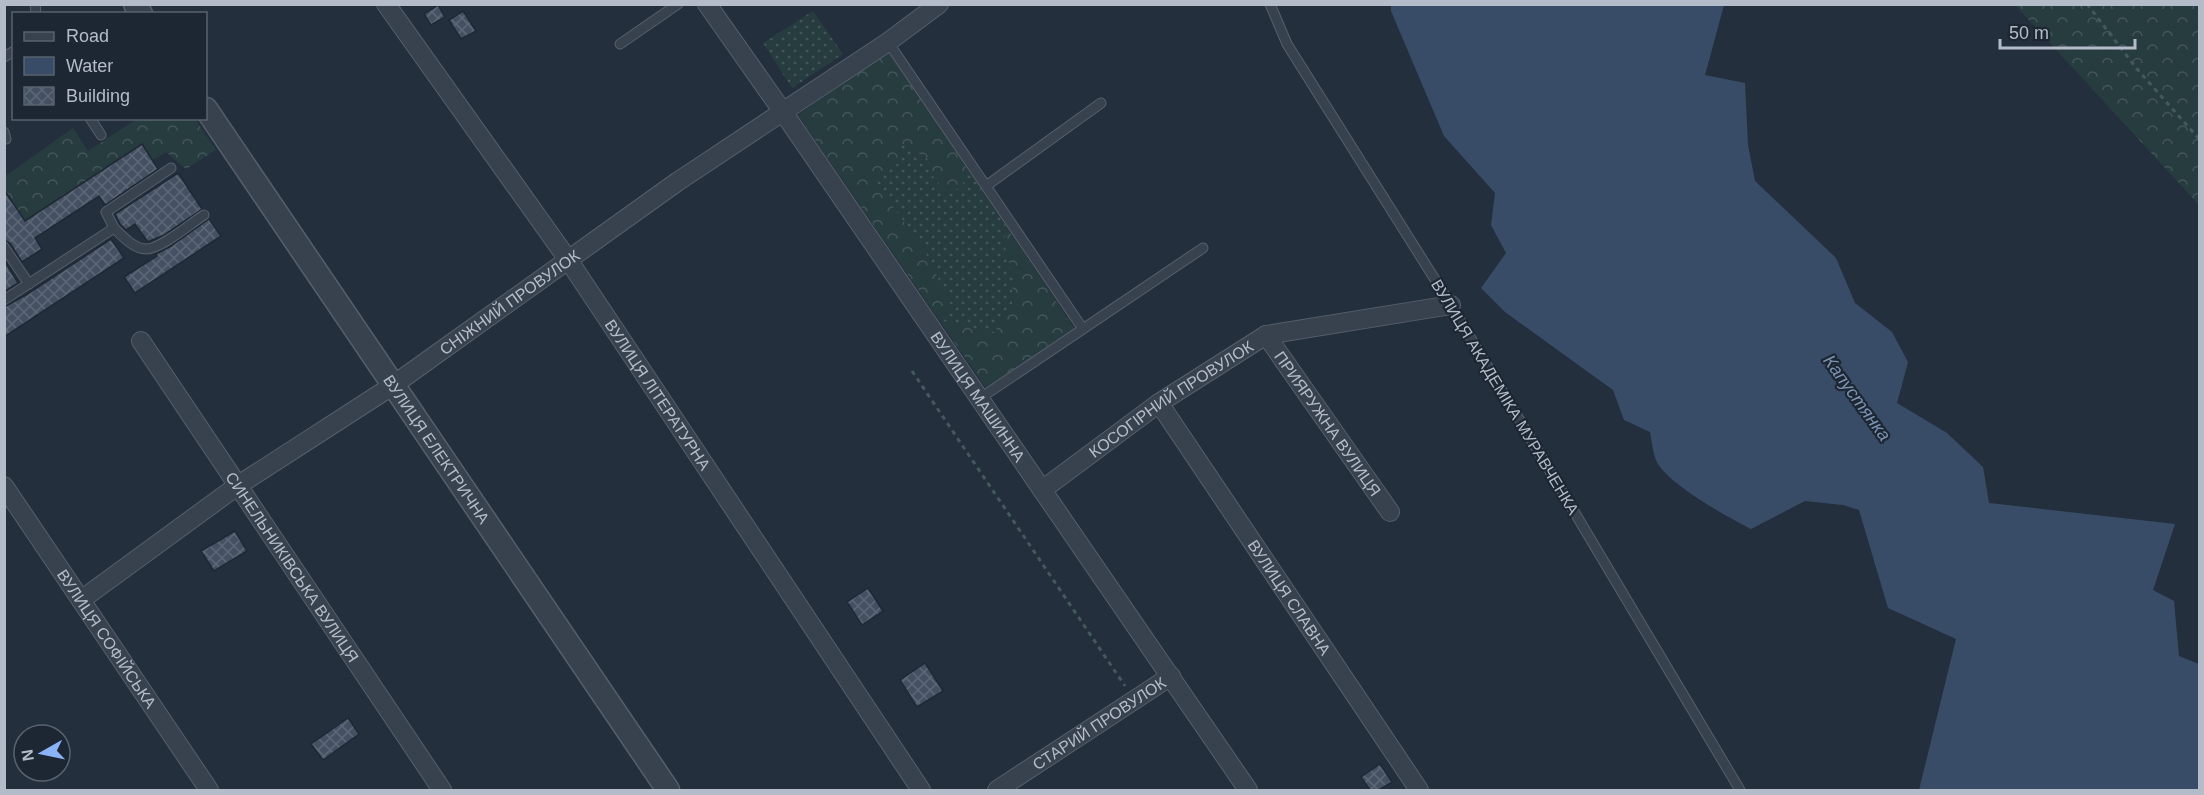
<svg xmlns="http://www.w3.org/2000/svg" width="2204" height="795" font-family="Arial,sans-serif">
<style>
.grass{fill:url(#grass-dots)}
.forest{fill:url(#forest-crowns)}
.water{fill:#394c67}
.building{fill:url(#building-cross-hatch);stroke:#1f2835;stroke-width:1.5}
.lines{fill:none;stroke-linecap:round;stroke-linejoin:round}
.service-casing{stroke:#565f6c;stroke-width:11}
.minor-casing{stroke:#565f6c;stroke-width:20}
.tertiary-casing{stroke:#565f6c;stroke-width:25}
.path{stroke:#44595c;stroke-width:3;stroke-dasharray:4.5 4.5;stroke-linecap:butt}
.service{stroke:#38414e;stroke-width:9}
.minor{stroke:#38414e;stroke-width:18}
.tertiary{stroke:#38414e;stroke-width:22}
.labels{text-anchor:middle;dominant-baseline:central;stroke-width:4.5;stroke-linejoin:round;paint-order:stroke}
.street-label{font-size:16px;fill:#b4bcc9;stroke:#1d2633}
.water-label{font-size:18px;font-style:italic;fill:#7c92b1;stroke:#1d2633}
</style>
<defs>
<pattern id="grass-dots" width="8" height="8" patternUnits="userSpaceOnUse" patternTransform="scale(1.5)"><rect width="8" height="8" fill="#263c3f"/><path d="M2 2h.1M6 6h.1" fill="none" stroke="#435659" stroke-width="1.8" stroke-linecap="round"/></pattern>
<pattern id="forest-crowns" width="20" height="18" patternUnits="userSpaceOnUse" patternTransform="scale(1.5)"><rect width="20" height="18" fill="#263c3f"/><path d="M2 6a3 3 0 1 1 6 0M12 15a3 3 0 1 1 6 0" fill="none" stroke="#435659"/></pattern>
<pattern id="building-cross-hatch" width="8" height="8" patternUnits="userSpaceOnUse" patternTransform="scale(1.5)"><rect width="8" height="8" fill="#455162"/><path d="M0 0l8 8M0 8l8-8" fill="none" stroke="#5d6877"/></pattern>
</defs>
<rect width="100%" height="100%" fill="#242f3e"/>
<path class="grass" d="M813,11L843,54L792,88L763,43Z
M889,51L1074,328L986,388L798,115Z"/>
<path class="forest" d="M2015,5H2199V205Z
M889,51L967,169L962,187L948,194L931,174L927,158L902,144L896,166L878,173V187L922,245L951,305L940,320L994,333L1012,304L1013,278L1003,239L1009,231L1074,328L986,388L798,115Z
M137,119H195L216,150L186,169L166,152L153,160L141,144L25,221L5,190L4,177L73,128L88,151Z"/>
<path class="water" d="M1391,5H1724L1705,75L1745,83L1748,145L1755,181L1836,258L1855,303L1892,332L1908,362L1897,403L1947,433L1983,467L1989,503L2175,524L2153,590L2174,601L2179,656L2199,664V790H1919L1956,639L1888,608L1859,510L1843,505L1805,501L1751,529C1726,516 1673,487 1658,464C1653,456 1652,441 1650,432L1624,420L1613,390L1505,312L1481,288L1506,253L1491,225L1495,193L1444,136L1391,11Z"/>
<path class="building" d="M438,5L445,17L431,25L424,14Z
M463,11L476,31L461,39L449,20Z
M142,144L158,169L105,205L99,196L35,238L42,249L22,262L10,243L4,240V190L25,221Z
M178,173L202,209L164,235L150,241L148,242L135,224L126,230L120,224L115,214Z
M209,219L221,236L135,293L124,277L157,256L156,254L171,246Z
M111,239L124,258L4,337V307L26,295Z
M4,260L18,283L4,292Z
M235,531L247,551L214,571L201,551Z
M868,588L883,611L862,625L847,602Z
M925,663L943,691L917,707L900,680Z
M348,718L359,734L323,760L311,744Z
M1380,764L1392,782L1379,790H1370L1361,777Z"/>
<g class="lines">
<defs>
<path id="service" d="M35,4L36,14
M1270,4L1287,44L1451,305L1740,790
M888,42L1083,329
M620,44L678,4
M4,57L14,51
M90,118L101,135
M4,132L6,139
M986,186L1101,103
M114,228L106,212L171,168
M4,247L29,284
M4,300L114,228C122,236 134,249 146,249C161,249 191,223 204,215
M979,399L1203,248"/>
<g id="minor">
<path id="s1" d="M386,4L569,261L921,790"/>
<path id="s2" d="M707,4L783,112L1248,790"/>
<path id="s3" d="M1266,335L1390,512"/>
<path id="s4" d="M141,341L442,790"/>
<path id="s5" d="M1159,403L1419,790"/>
<path id="s6" d="M4,486L209,790"/>
<path id="s7" d="M1042,490L1159,403L1266,335L1451,305"/>
<path id="s8" d="M81,600L237,486L392,386L677,182L888,42L939,4"/>
<path id="s9" d="M997,790L1171,676"/>
</g>
<g id="tertiary">
<path d="M135,4L141,14"/>
<path id="s10" d="M206,109L668,790"/>
</g>
</defs>
<use href="#service" class="service-casing"/>
<use href="#minor" class="minor-casing"/>
<use href="#tertiary" class="tertiary-casing"/>
<path class="path" d="M2087,4L2137,69L2200,140
M912,371L1125,686"/>
<use href="#service" class="service"/>
<use href="#minor" class="minor"/>
<use href="#tertiary" class="tertiary"/>
</g>
<g class="labels">
<g class="street-label">
<text stroke="none"><textPath href="#s8" startOffset="522">СНІЖНИЙ ПРОВУЛОК</textPath></text>
<text stroke="none"><textPath href="#s1" startOffset="476">ВУЛИЦЯ ЛІТЕРАТУРНА</textPath></text>
<text stroke="none"><textPath href="#s2" startOffset="477">ВУЛИЦЯ МАШИННА</textPath></text>
<text transform="translate(1505 397) rotate(59)">ВУЛИЦЯ АКАДЕМІКА МУРАВЧЕНКА</text>
<text stroke="none"><textPath href="#s7" startOffset="158">КОСОГІРНИЙ ПРОВУЛОК</textPath></text>
<text stroke="none"><textPath href="#s3" startOffset="108">ПРИЯРУЖНА ВУЛИЦЯ</textPath></text>
<text stroke="none"><textPath href="#s10" startOffset="411">ВУЛИЦЯ ЕЛЕКТРИЧНА</textPath></text>
<text stroke="none"><textPath href="#s4" startOffset="272">СИНЕЛЬНИКІВСЬКА ВУЛИЦЯ</textPath></text>
<text stroke="none"><textPath href="#s5" startOffset="234">ВУЛИЦЯ СЛАВНА</textPath></text>
<text stroke="none"><textPath href="#s6" startOffset="184">ВУЛИЦЯ СОФІЙСЬКА</textPath></text>
<text stroke="none"><textPath href="#s9" startOffset="122">СТАРИЙ ПРОВУЛОК</textPath></text>
</g>
<g class="water-label">
<text transform="translate(1857 398) rotate(54)">Капустянка</text>
</g>
</g>
<rect width="2204" height="795" fill="none" stroke="#b4bcc9" stroke-width="12"/>
<rect x="12" y="12" width="195" height="108" fill="#1d2633" stroke="#59626f" stroke-width="1.5"/>
<rect x="24" y="32" width="30" height="9" fill="#38414e" stroke="#59626f" stroke-width="1.5"/>
<text x="66" y="42" font-size="18" fill="#b4bcc9">Road</text>
<rect x="24" y="57" width="30" height="18" fill="#394c67" stroke="#59626f" stroke-width="1.5"/>
<text x="66" y="72" font-size="18" fill="#b4bcc9">Water</text>
<rect x="24" y="87" width="30" height="18" fill="url(#building-cross-hatch)" stroke="#59626f" stroke-width="1.5"/>
<text x="66" y="102" font-size="18" fill="#b4bcc9">Building</text>
<g transform="translate(42 753) rotate(261)"><circle r="28" fill="#1d2633" stroke="#59626f" stroke-width="1.5"/>
<path d="M0-4.5L10 22L0 15L-10 22Z" fill="#8ab4f8"/>
<text y="-9" font-size="16" font-weight="bold" text-anchor="middle" fill="#b4bcc9">N</text>
</g>
<path d="M2000 39v9h135v-9" fill="none" stroke="#b4bcc9" stroke-width="3"/>
<text x="2009" y="39" font-size="18" fill="#b4bcc9" stroke="#1d2633" stroke-width="4.5" paint-order="stroke">50 m</text>
</svg>
